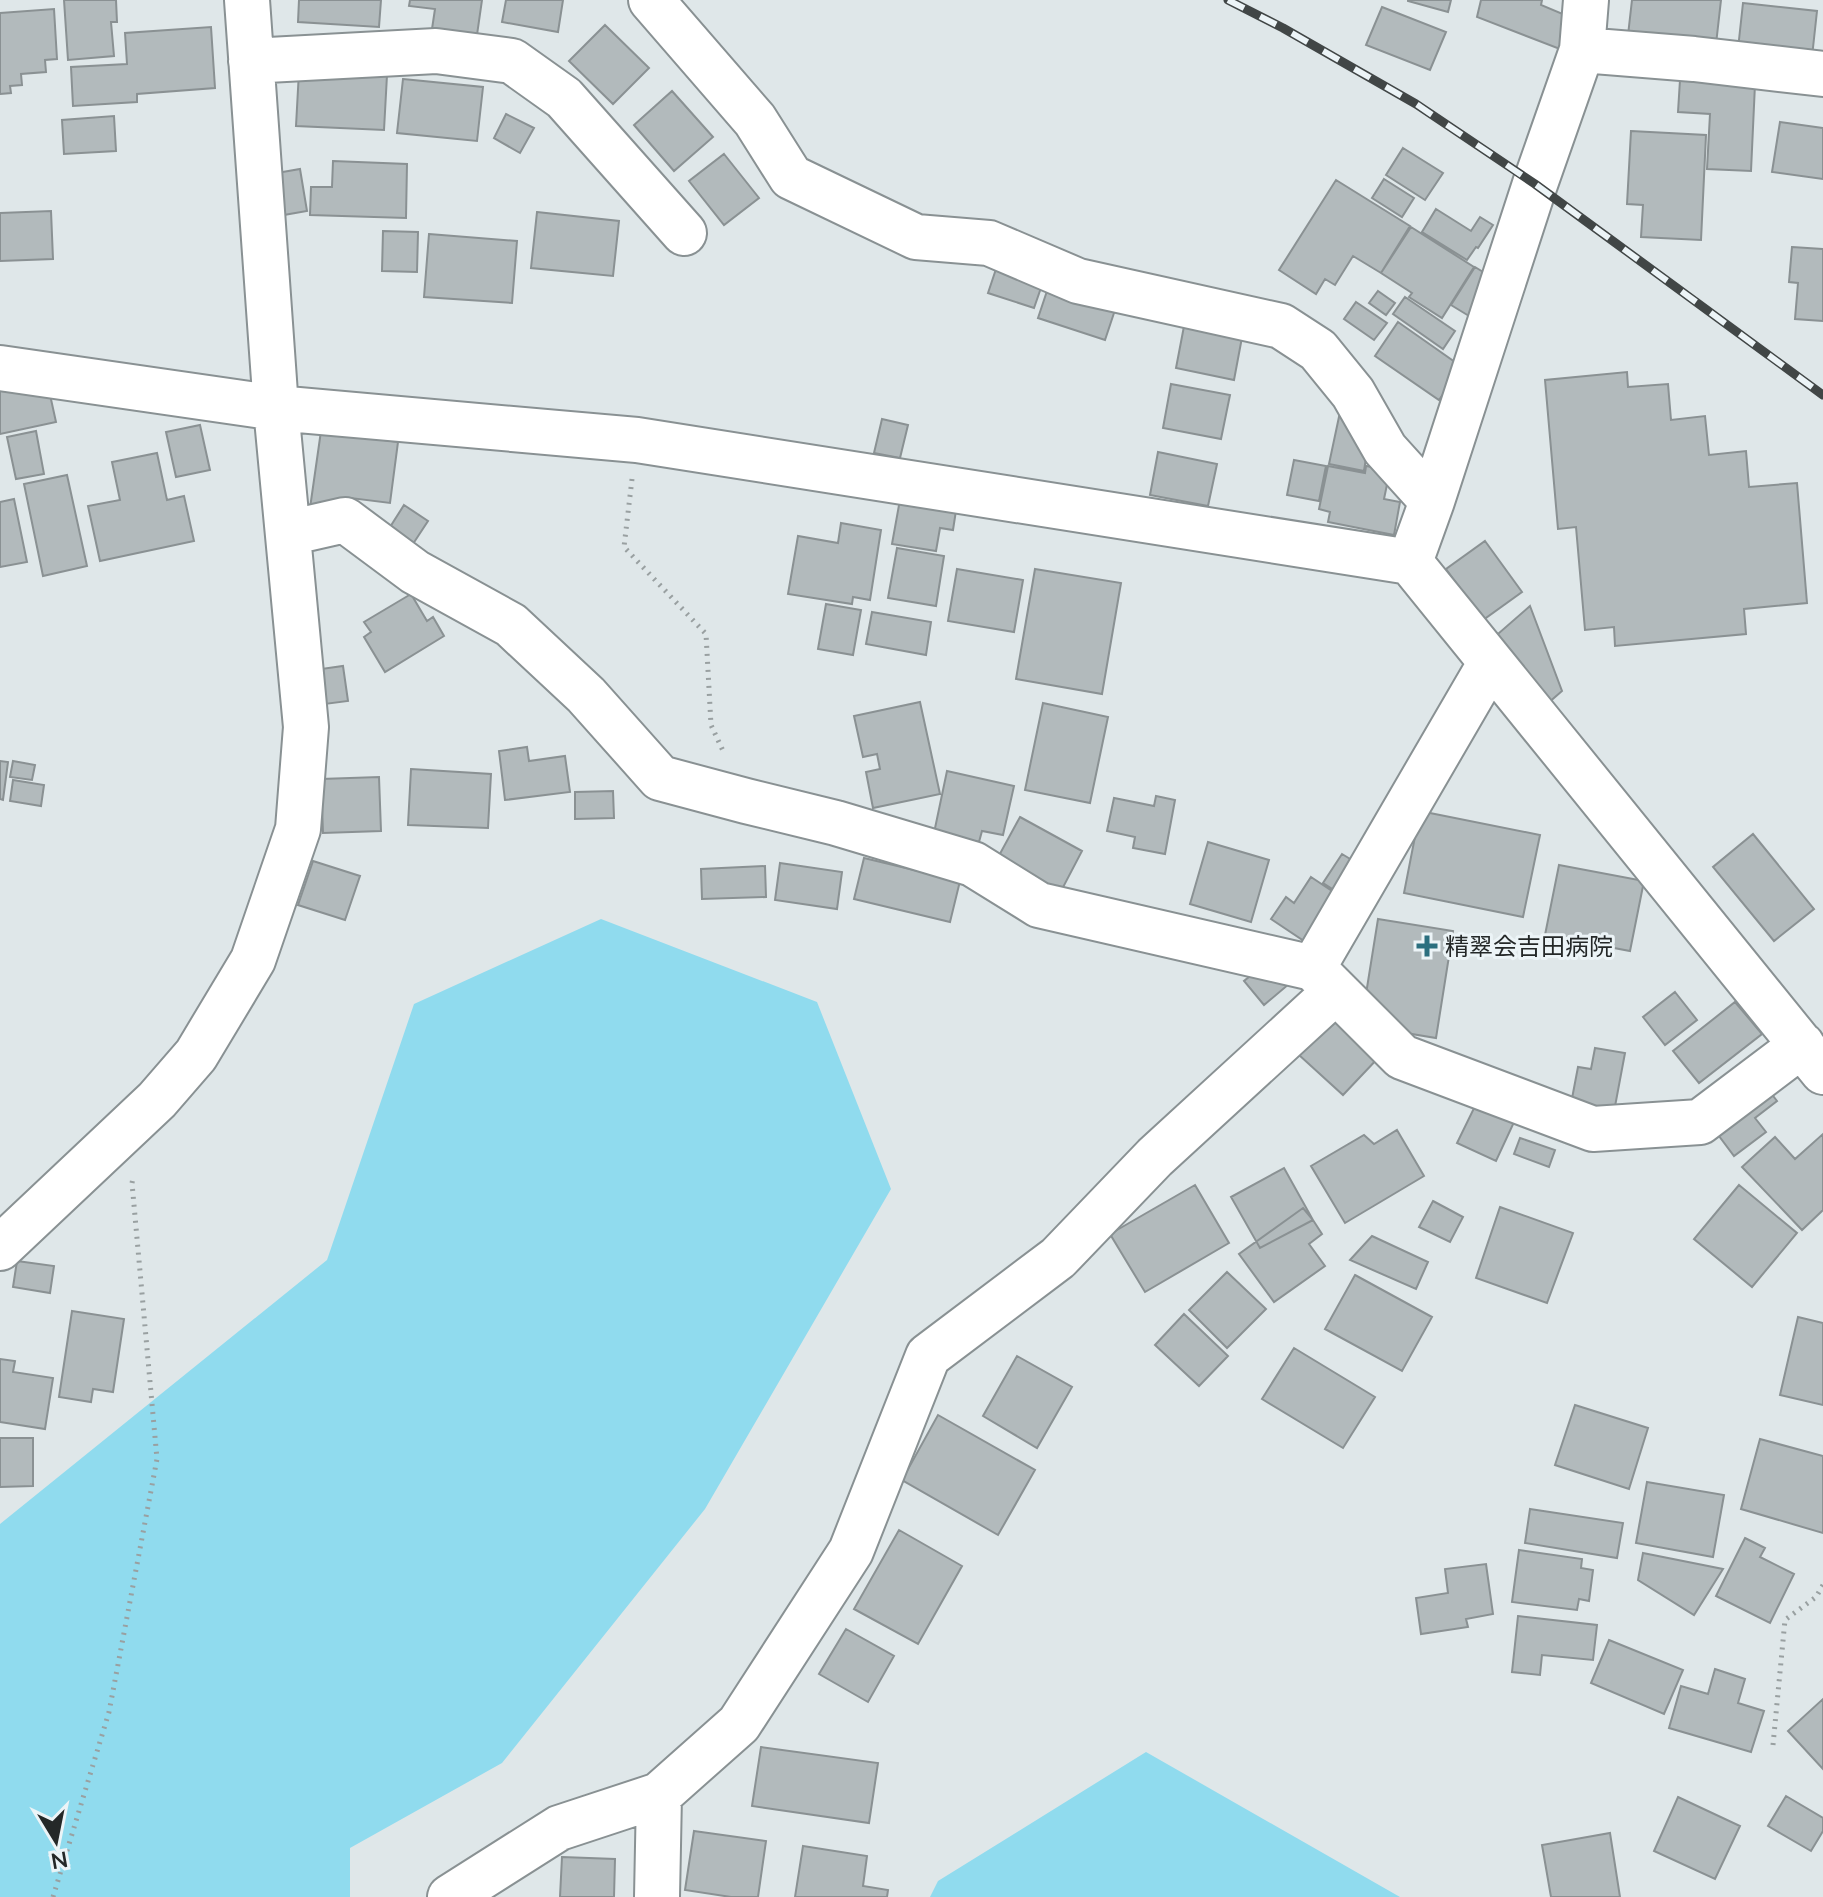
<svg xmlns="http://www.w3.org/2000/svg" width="1823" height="1897" font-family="Mulish,'Noto Sans JP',sans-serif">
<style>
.green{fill:#90dbee}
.building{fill:#b2babc;stroke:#8a9193;stroke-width:2}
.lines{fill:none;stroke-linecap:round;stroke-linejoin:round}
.minor-casing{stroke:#899193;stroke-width:48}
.path{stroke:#99a0a1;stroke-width:5;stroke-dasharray:2 6;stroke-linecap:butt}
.minor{stroke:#fff;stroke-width:44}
.rail-casing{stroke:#414646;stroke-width:9}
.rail{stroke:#ecf4f7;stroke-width:6;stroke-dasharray:18;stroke-linecap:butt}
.poi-dot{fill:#2b6f7f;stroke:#ecf4f7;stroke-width:3}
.labels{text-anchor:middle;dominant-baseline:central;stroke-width:6;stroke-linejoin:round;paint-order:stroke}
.poi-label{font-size:24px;fill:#242828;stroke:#ecf4f7;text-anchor:start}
</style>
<rect width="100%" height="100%" fill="#dfe7e9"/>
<path class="green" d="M601,919L817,1002L891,1189L705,1509L502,1763L350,1848V1897H0V1524L327,1260L414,1004Z
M1146,1752L1400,1897H930L938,1881Z"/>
<path class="building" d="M64,0H116L117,22H111L114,56L68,60Z
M299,0H381L379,27L298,22Z
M410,0H482L477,35L432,29L435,9L409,6Z
M506,0H563L558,32L502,22Z
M1408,0H1451L1448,12L1408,1Z
M1481,0H1542L1541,5L1577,20L1565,51L1477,17Z
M1632,0H1721L1715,53L1627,44Z
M1743,3L1817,11L1811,66L1737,58Z
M1382,7L1446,32L1430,70L1366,45Z
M54,9L57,59L45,60L46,72L21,74L22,85L10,86L11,93L0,94V13Z
M605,25L649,68L613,104L569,61Z
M211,27L215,88L137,94V102L73,106L71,67L127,64L125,33Z
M299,71L387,75L384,130L296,126Z
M403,79L483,87L477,141L397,133Z
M1680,80L1755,84L1751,171L1707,169L1710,114L1678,112Z
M672,91L713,137L674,171L634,125Z
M506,114L534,128L520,153L494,138Z
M114,116L116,151L64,154L62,120Z
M1780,122L1823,128V179L1772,172Z
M1631,131L1706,135L1701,240L1641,237L1643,205L1627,204Z
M1403,148L1443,173L1425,200L1386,175Z
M724,154L759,198L724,225L689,181Z
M333,161L407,164L406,218L310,215L311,187H332Z
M300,169L307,211L278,216L271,174Z
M1384,179L1414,198L1402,217L1372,198Z
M1336,180L1410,226L1381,273L1353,256L1335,285L1325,279L1316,294L1279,270Z
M1436,209L1471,231L1480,217L1493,225L1478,248L1476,247L1467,260L1422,232Z
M51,211L53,259L0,261V213Z
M537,212L619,221L613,276L531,268Z
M1411,227L1474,267L1442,318L1409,297L1412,293L1381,273Z
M383,231L418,232L417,272L382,271Z
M429,234L517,241L512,303L424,297Z
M1792,247L1823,249V321L1795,319L1798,283L1789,282Z
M998,263L1044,279L1034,308L988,293Z
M1475,267L1493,278L1469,316L1451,305Z
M1050,282L1117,304L1105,340L1038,318Z
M1378,291L1395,303L1386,315L1369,303Z
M1405,297L1455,331L1443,349L1393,314Z
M1356,302L1387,323L1374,340L1344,319Z
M1185,321L1243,332L1234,380L1176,368Z
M1398,322L1462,367L1439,400L1375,356Z
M1627,372L1628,387L1668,384L1671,420L1705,416L1709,455L1746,451L1749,487L1797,483L1807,603L1744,609L1746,634L1615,646L1614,627L1585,630L1576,527L1558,529L1545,380Z
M47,381L56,422L0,434V391Z
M1171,384L1230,395L1221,439L1163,428Z
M1343,398L1368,445L1364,471L1329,464Z
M882,419L908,425L900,458L874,453Z
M200,425L210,470L176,477L166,432Z
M36,431L44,474L16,479L7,437Z
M321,431L398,442L390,503L351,498L349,514L310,508Z
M1158,452L1217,464L1208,506L1150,495Z
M157,453L167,500L184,496L194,541L100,561L88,506L120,500L112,462Z
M1294,460L1326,466L1319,501L1287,495Z
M1328,466L1365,473L1366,466L1390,470L1384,499L1400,502L1394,535L1328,522L1330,512L1319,509Z
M67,475L87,566L43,576L24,484Z
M901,494L957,504L953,530L940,528L936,551L892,544Z
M14,499L27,562L0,567V502Z
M404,505L428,521L409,550L385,535Z
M841,523L881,530L870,600L853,597L852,604L788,594L798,536L838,543Z
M1485,541L1522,592L1483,620L1446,569Z
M897,548L944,556L936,606L888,598Z
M957,569L1023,580L1014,632L948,621Z
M1035,569L1121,583L1102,694L1016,679Z
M411,594L427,621L433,617L444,636L385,672L364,637L371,632L364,622Z
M826,604L861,610L853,655L818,649Z
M1530,606L1562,691L1547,704L1491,640Z
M872,612L931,622L926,655L866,644Z
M343,666L348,701L325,704L321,669Z
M920,702L940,794L873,808L866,772L880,769L877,754L863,757L854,716Z
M1043,703L1108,717L1090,803L1025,790Z
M527,747L529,761L565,756L570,792L505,800L499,751Z
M0,761L8,762L3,800L0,799Z
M13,761L35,765L32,780L10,777Z
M411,769L491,774L488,828L408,825Z
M947,771L1014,786L1003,835L982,831L979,842L934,833Z
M379,777L381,831L323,833L321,779Z
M13,780L44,785L41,806L10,801Z
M613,791L614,818L575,819V792Z
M1156,796L1175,800L1165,854L1133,848L1135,837L1107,831L1114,798L1154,806Z
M1420,811L1540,835L1523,917L1404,893Z
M1020,817L1082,851L1059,895L996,861Z
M1753,834L1814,909L1774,941L1713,867Z
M1208,842L1269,860L1251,922L1190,904Z
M1342,854L1365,868L1345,897L1323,883Z
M864,858L960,881L950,922L854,899Z
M313,861L360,876L345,920L298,905Z
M780,863L842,872L837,909L775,900Z
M1559,865L1644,881L1630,951L1545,935Z
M765,866L766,897L702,899L701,869Z
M1311,877L1344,899L1313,947L1271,919L1286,897L1294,903Z
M1378,919L1453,931L1436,1038L1400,1032L1366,994Z
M1269,961L1289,984L1264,1005L1244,981Z
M1675,992L1697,1020L1665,1045L1643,1017Z
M1735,1002L1762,1034L1699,1083L1673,1051Z
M1336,1016L1380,1056L1343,1095L1299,1055Z
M1595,1048L1625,1053L1613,1117L1570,1109L1578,1067L1591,1069Z
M1767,1088L1777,1101L1755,1118L1766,1132L1734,1156L1713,1128Z
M1477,1102L1515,1120L1496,1161L1457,1143Z
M1397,1130L1424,1176L1345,1223L1311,1166L1364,1135L1374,1144Z
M1823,1134V1210L1802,1230L1742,1167L1775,1137L1795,1159Z
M1520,1138L1555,1150L1549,1167L1514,1154Z
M1284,1168L1313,1220L1260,1248L1231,1197Z
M1195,1185L1229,1243L1145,1292L1110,1234Z
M1739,1185L1797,1233L1752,1287L1694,1239Z
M1433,1201L1463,1217L1450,1242L1419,1227Z
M1500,1207L1573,1233L1547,1303L1476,1278Z
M1303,1208L1313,1220L1322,1234L1309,1244L1325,1266L1274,1302L1239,1254Z
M1372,1236L1428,1262L1416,1289L1350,1260Z
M17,1261L54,1266L50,1293L13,1287Z
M1227,1272L1266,1309L1227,1348L1189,1310Z
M1355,1275L1432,1317L1402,1371L1325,1329Z
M72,1311L124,1319L113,1392L93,1389L91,1402L59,1397Z
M1184,1314L1228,1356L1199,1386L1155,1345Z
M1798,1317L1823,1323V1405L1780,1395Z
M1294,1348L1375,1397L1343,1448L1262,1399Z
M1017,1356L1072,1387L1037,1448L983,1416Z
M0,1359L15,1361L13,1372L53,1378L45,1429L0,1422Z
M1575,1405L1648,1428L1629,1489L1555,1465Z
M938,1415L1035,1470L998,1535L902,1480Z
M0,1438H33V1486L0,1487Z
M1760,1439L1823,1456V1533L1741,1509Z
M1647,1482L1724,1495L1713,1557L1636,1543Z
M1530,1509L1623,1523L1617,1558L1525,1543Z
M899,1530L962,1566L918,1644L854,1609Z
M1745,1538L1765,1548L1760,1557L1794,1574L1770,1623L1716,1596Z
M1519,1550L1582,1559L1581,1568L1593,1570L1589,1601L1579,1599L1577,1610L1512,1602Z
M1643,1553L1723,1569L1694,1615L1638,1580Z
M1486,1564L1493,1614L1466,1619L1468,1627L1421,1634L1416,1598L1448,1593L1445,1569Z
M1518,1616L1597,1625L1593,1660L1542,1655L1540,1675L1512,1672Z
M846,1629L894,1656L868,1702L819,1674Z
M1609,1640L1683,1670L1664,1714L1591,1683Z
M1715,1669L1745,1679L1738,1703L1764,1711L1751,1752L1669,1728L1681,1686L1708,1694Z
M1823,1699V1769L1788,1731Z
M761,1747L878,1763L869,1823L752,1806Z
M1786,1796L1823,1818V1831L1811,1851L1768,1826Z
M1678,1797L1740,1826L1715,1879L1654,1851Z
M694,1831L766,1841L758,1897H731L685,1890Z
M1610,1833L1620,1897H1551L1542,1845Z
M803,1846L867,1856L863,1886L888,1890L887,1897H795Z
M562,1857L615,1859L614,1897H560Z"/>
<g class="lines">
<defs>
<path id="minor" d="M651,0L755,120L791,177L916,237L989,243L1078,281L1281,326L1318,350L1353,393L1385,449L1432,501
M1582,50L1694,59L1823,74
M251,61L436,51L512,61L564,98L684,233
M0,368L276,408L637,440L1410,562L1823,1072
M288,533L345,520L415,572L511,625L586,695L660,778L746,801L836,823L973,864L1039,905L1313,968
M1410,562L1432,501L1535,184L1582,50L1586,0
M1491,662L1313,968L1402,1057L1593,1129L1700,1122L1802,1045
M0,1248L157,1100L196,1055L253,960L298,829L306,727L276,408L247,0
M450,1897L559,1828L659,1795L739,1724L851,1551L928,1356L1058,1258L1155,1157L1336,991
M657,1897L659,1795"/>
</defs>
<use href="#minor" class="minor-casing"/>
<path class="path" d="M632,479L624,547L706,634L711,725L724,753
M1773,1745L1785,1620L1816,1597L1823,1585
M53,1897L109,1712L157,1459L132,1183L133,1178"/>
<use href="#minor" class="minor"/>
<defs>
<path id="rail" d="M1228,0L1283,28L1416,104L1535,184L1823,395"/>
</defs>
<use href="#rail" class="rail-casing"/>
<use href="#rail" class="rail"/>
</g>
<path class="poi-dot" d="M1423 934h8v8h8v8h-8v8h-8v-8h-8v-8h8z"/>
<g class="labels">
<g class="poi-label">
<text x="1445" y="946">精翠会吉田病院</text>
</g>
</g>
<g transform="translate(56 1841) rotate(170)" stroke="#ecf4f7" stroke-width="6" paint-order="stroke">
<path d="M0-6L14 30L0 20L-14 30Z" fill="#242828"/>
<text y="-12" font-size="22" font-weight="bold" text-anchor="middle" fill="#242828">N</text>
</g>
</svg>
